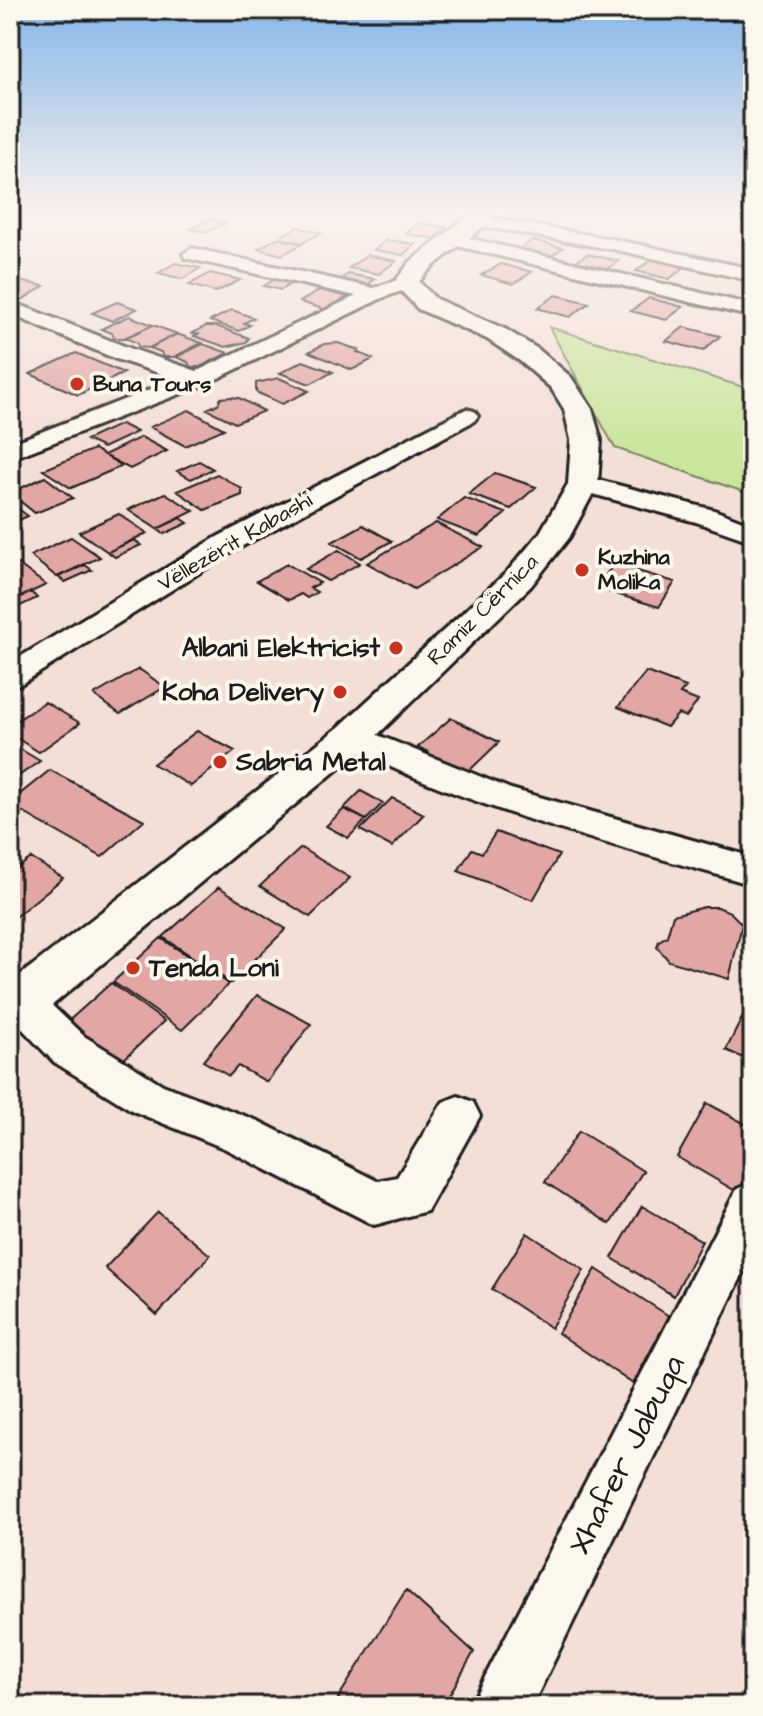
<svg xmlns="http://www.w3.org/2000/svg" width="763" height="1716" font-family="'Architects Daughter',sans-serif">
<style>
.green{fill:#cae69c;stroke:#73815c;stroke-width:2}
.building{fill:#e2a7a5;stroke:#1c1c1c;stroke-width:2}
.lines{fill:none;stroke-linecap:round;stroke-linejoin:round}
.minor-casing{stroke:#1c1c1c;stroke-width:6}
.tertiary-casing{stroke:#1c1c1c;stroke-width:6}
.minor{fill:#fbf7ec;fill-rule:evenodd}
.tertiary{fill:#fbf7ec;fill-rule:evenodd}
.poi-dot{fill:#c8321e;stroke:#fbf7ec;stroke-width:3}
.labels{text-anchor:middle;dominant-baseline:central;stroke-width:8;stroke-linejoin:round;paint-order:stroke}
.far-poi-label{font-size:22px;font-weight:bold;fill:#1c1c1c;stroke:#fbf7ec;text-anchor:start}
.far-street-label{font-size:22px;fill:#1c1c1c;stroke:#fbf7ec}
.poi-label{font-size:26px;font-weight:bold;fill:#1c1c1c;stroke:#fbf7ec;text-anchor:end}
.near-street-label{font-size:32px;fill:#1c1c1c;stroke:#fbf7ec}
</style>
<rect width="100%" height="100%" fill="#f4dfd7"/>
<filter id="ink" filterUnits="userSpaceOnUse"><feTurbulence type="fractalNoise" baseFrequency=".0125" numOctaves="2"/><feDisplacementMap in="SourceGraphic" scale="16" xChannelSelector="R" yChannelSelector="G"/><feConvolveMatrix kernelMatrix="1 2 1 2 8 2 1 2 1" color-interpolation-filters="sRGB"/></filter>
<g filter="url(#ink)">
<path class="green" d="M549,327L753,390V495L615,448Z"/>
<path class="building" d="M210,219L225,223L206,232L191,229Z
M419,223L447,227L434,239L406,234Z
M297,227L321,233L302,243L278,238Z
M277,238L302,244L282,255L258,249Z
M387,240L415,244L403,255L374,250Z
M533,240L563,248L546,259L515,252Z
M587,254L619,261L602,273L570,265Z
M367,255L396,261L379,274L349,268Z
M652,259L685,267L669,279L636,271Z
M175,263L200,268L183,279L158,273Z
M501,264L532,272L513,284L481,275Z
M210,273L240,280L216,292L189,285Z
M348,274L375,279L361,290L334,284Z
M275,279L292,283L281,290L264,286Z
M19,281L44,286L24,299L10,296V287Z
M320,290L347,297L326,310L300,302Z
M556,295L589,303L570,317L537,308Z
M649,298L683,307L666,320L631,311Z
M117,302L137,309L112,321L92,313Z
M232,310L254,318L244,323L250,325L239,331L210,321Z
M129,316L153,325L124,338H114L112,333L101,329Z
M153,325L177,334L149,348L138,347L137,343L125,338Z
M206,326H216L249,338L246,342L226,347L194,336L198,334L193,333Z
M684,327L720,336L703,351L666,341Z
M177,334L202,343L174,357H163L161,352L150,348Z
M338,343L359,350L357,352L373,359L352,370L309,352L324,344Z
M203,344L228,353L200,367H190L188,362L176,357Z
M76,353L124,373L78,395L30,374Z
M303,361L333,372L310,384L280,373Z
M279,378L309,391L282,404L256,392V383Z
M230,397L239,398L264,411L235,423L207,409L218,404L221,398Z
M189,410L224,429L185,446L150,427Z
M121,424L137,432L103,448L86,440Z
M141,437L167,451L130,469L104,455Z
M94,449L122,466L71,488L43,470Z
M199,461L213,469L191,479L177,471Z
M495,473L536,487L511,509L469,494Z
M217,474L242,489V495L205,510L177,491Z
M45,477L73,498L35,513L10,493Z
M165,493L194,511L157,529L128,510Z
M464,498L506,513L479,536L437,520Z
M10,503L28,516L10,524Z
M119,514L147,533L108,552L79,532Z
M181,518L188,523L164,534L157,529Z
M436,523L483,547L414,589L367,563Z
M363,525L392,541L361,558L332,542Z
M71,537L100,557L57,577L30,556Z
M134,540L141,545L115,557L108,552Z
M339,550L360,563L328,581L306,569Z
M18,564L46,585L10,602V567Z
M287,564L320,583L310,588L317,592L307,598L301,594L289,600L257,581Z
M614,564L675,582L659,607L596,588Z
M85,565L92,570L65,582L58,577Z
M31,592L37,598L10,611V602Z
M139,669L165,687L120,714L94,695Z
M646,672L686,687L680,694L698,701L686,717L678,714L667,727L618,707Z
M45,702L80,723L39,752L10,734V725Z
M451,718L499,742L468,772L461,768L456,772L424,756L428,752L418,747Z
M197,731L235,751L191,786L153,764Z
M10,743L40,761L10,782Z
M50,770L144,820L102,857L10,805V802Z
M361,791L383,803L366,820L344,808Z
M392,798L424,814L392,847L360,830Z
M344,809L366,820L348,838L326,826Z
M496,832L559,855L533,900L458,871L472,849L482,853Z
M301,848L350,878L310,917L260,886Z
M31,858L63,878L10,921V874Z
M219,887L286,929L231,983L163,937Z
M704,907H718L730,912L742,924L729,979L669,961L657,947L659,941L667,936L673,915Z
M161,938L229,984L182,1030L113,982Z
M111,983L164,1021L118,1065L64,1025Z
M257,995L311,1024L267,1082L238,1066L229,1076L203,1061Z
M753,996V1049L748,1060L726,1050Z
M707,1103L753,1128V1171L741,1194L677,1157Z
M579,1131L643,1171L610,1224L545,1182Z
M642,1206L702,1241L674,1296L612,1258Z
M158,1212L210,1255L157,1315L105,1268Z
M527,1233L584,1270L551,1328L492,1289Z
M596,1269L669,1316L633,1384L558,1333Z
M406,1590L474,1652L443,1706H346L338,1698Z"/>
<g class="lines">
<defs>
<path id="minor" d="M476,215L617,240L753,269V281L617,250L470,224L467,220Z
M455,235L753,305V317L449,244L446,240L449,236Z
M192,248L374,288L406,277L416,283L413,287L382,298L206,384L10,459V444L177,379L116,359L10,314V301L132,349L197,371L356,296L185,258L183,254Z
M466,409L474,411L478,416L474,421L237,549L21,684L10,687V663L217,537Z
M583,476L714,510L753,525V542L696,522L574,489L570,484L574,479Z
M353,725L511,789L753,857V885C613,844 472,810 342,744L337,736L342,728Z
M22,985L36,990L84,1036L163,1085L258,1121L377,1181L397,1177L443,1102L458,1096L473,1102L480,1116L427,1211L374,1225L226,1149L133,1111L54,1062L10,1016V989Z
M753,1182V1253L532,1706H470L737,1189Z"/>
<path id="tertiary" d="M474,211H497C476,240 439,254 419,282L436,299L505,329L538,349L571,377L592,409L601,440L598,484L569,538L531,586L367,745L27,1026L10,1032V983L339,727L507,572L539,534L568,484L571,440L564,409L551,388L520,361L487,339L418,309L394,283L410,262Z"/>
</defs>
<use href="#minor" class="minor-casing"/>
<use href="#tertiary" class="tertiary-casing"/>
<use href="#minor" class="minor"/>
<use href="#tertiary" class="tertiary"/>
</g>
</g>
<linearGradient id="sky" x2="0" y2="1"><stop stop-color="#85b7e9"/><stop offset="0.47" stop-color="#faf1ed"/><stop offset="1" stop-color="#faf1ed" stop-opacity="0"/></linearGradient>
<rect width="763" height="451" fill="url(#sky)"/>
<g class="poi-dot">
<circle cx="77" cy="384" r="8"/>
<circle cx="582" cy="570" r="8"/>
<circle cx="396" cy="648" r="8"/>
<circle cx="340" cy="692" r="8"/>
<circle cx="220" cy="762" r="8"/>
<circle cx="133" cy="968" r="8"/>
</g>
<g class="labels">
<g class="far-poi-label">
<text x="93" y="384">Buna Tours</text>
<text x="598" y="557">Kuzhina<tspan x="598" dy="25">Molika</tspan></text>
</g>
<g class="far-street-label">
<text transform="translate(235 542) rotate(-30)">Vëllezërit Kabashi</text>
<text transform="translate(483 610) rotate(-45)">Ramiz Cërnica</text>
</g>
<g class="poi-label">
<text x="380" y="648">Albani Elektricist</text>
<text x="324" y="692">Koha Delivery</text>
<text x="236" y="762" text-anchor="start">Sabria Metal</text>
<text x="149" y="968" text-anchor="start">Tenda Loni</text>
</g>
<g class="near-street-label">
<text transform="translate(627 1455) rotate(-63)">Xhafer Jabuqa</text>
</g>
</g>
<rect width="763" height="1716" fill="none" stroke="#fbf7ec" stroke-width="40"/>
<rect x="20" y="20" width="723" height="1676" fill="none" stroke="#1c1c1c" stroke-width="3" filter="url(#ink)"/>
</svg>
